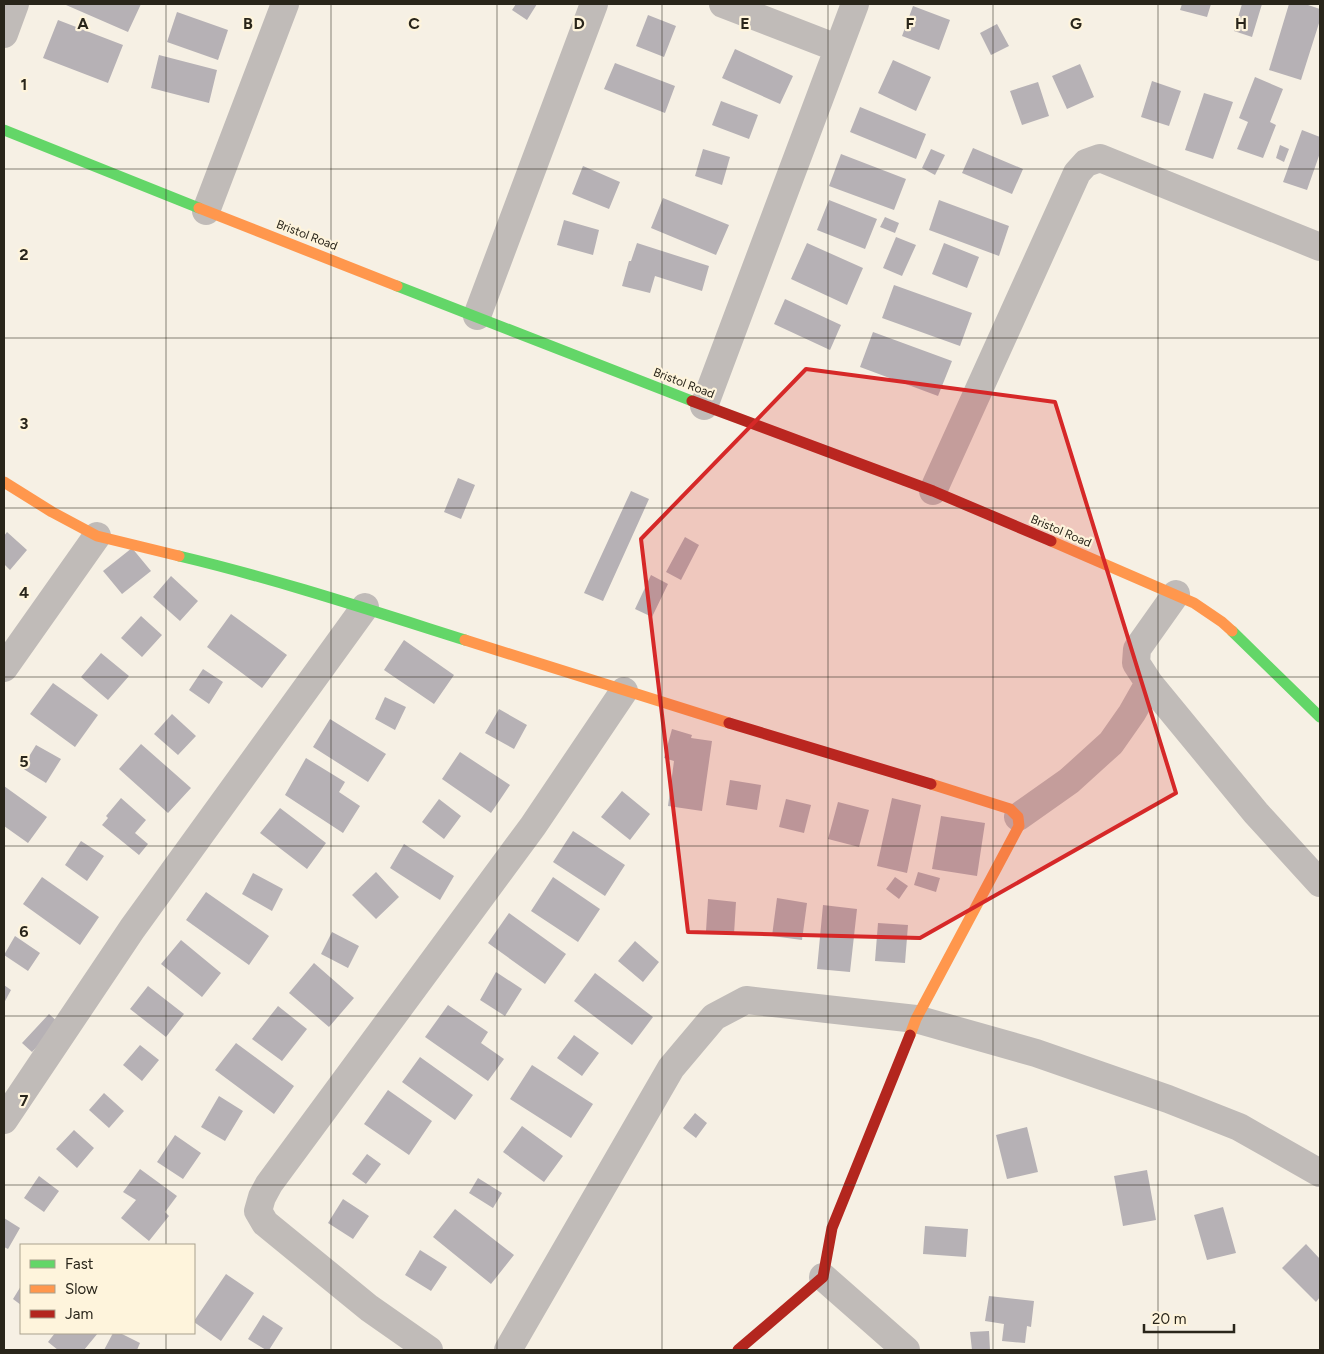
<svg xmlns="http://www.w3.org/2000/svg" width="1324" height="1354" font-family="Figtree,sans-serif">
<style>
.building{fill:#b6b1b5}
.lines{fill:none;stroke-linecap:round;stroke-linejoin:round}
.street{stroke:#c0bbb8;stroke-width:28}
.fast{stroke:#63d668;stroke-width:11}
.slow{stroke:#ff974d;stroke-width:11}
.jam{stroke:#b3261e;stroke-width:11}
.marked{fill:#d62828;fill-opacity:0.2;stroke:#d62828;stroke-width:4;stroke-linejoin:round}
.grid{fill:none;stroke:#29251a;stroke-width:1;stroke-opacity:0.55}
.labels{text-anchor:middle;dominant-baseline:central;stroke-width:4.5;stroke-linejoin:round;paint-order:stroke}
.street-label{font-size:12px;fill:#29251a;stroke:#fef4dc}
.grid-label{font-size:16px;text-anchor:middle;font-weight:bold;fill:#29251a;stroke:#fef4dc;stroke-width:4.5;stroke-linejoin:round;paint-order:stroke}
</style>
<rect width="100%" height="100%" fill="#f6f0e4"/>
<path class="building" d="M66,4H141L128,32L66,5Z
M516,4H537L527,20L512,10Z
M1182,4H1211L1207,17L1180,10Z
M1242,4H1262L1252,37L1234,31Z
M1289,4H1305L1320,9V20L1301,80L1269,70Z
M913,6L950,20L939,50L902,36Z
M177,12L228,30L218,60L167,42Z
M648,15L676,26L664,57L636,46Z
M58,20L123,45L108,83L43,58Z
M997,24L1009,46L991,55L980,33Z
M735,49L793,76L780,104L722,78Z
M159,55L217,70L209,103L151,88Z
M893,60L931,77L916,111L878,93Z
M615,63L675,86L665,113L604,89Z
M1080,64L1094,97L1067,109L1052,76Z
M1255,77L1283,89L1270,122L1276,125L1263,158L1237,149L1248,122L1239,118Z
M1152,81L1181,91L1169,126L1141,117Z
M1038,82L1049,116L1022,125L1010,91Z
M1204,93L1233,102L1213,159L1185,150Z
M721,101L758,115L749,139L712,125Z
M860,107L926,134L916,159L850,132Z
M1302,130L1320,137V153L1307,190L1283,182Z
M1280,145L1289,149L1284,162L1276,158Z
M973,148L1023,169L1012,194L962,173Z
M703,149L730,157L722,185L695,176Z
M931,149L945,155L935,175L922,168Z
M841,154L906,179L894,210L829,186Z
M583,166L620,182L609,209L572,194Z
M663,198L729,225L716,255L651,228Z
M829,200L877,219L865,249L817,230Z
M939,200L1009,226L999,256L929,230Z
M885,217L899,223L895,233L880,227Z
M564,220L599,230L593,255L557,245Z
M896,237L916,245L902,276L883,268Z
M637,243L709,266L702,291L655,276L650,293L622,286L629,261H631Z
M807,243L863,268L847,305L791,279Z
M944,243L979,257L967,288L932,274Z
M894,285L972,313L960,346L882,318Z
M785,299L841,325L830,350L774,324Z
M873,332L952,361L938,396L860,367Z
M458,478L475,485L461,519L444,512Z
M631,491L649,499L603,601L584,593Z
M7,532L27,550L10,570L4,564V536Z
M685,537L699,545L681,580L666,572Z
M132,548L151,571L122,594L103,571Z
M651,575L668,584L652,617L635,609Z
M171,576L198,601L180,621L153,597Z
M231,614L287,655L262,688L207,647Z
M141,616L162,635L142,657L121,638Z
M404,640L454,675L434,704L384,670Z
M101,653L129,676L108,700L81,677Z
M203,669L223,682L209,704L189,690Z
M53,683L98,715L75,747L30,714Z
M385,697L406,707L395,730L375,719Z
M499,709L527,725L514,749L485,733Z
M172,714L196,736L178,755L154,734Z
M330,719L386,754L368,782L313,747Z
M672,729L692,735L691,738L712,741L702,811L668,806L674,761L664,758Z
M141,744L191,788L168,813L119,769Z
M36,745L61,759L46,783L22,768Z
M460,752L510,785L491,813L442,779Z
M306,758L345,782L339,792L360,806L343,833L285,795Z
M730,780L761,785L757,810L726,805Z
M4,786L47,817L28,843L4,826Z
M622,791L650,814L630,840L601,817Z
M121,798L146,820L135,833L148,844L139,855L102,825L108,818L106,816Z
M892,798L921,805L907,873L877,866Z
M439,799L461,816L444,839L422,822Z
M786,799L811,805L804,833L779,827Z
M838,802L869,810L859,847L828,839Z
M280,808L326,843L307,869L260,833Z
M941,816L985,823L977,876L932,869Z
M573,831L625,865L605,896L553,862Z
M81,841L104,856L87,881L65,865Z
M404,844L454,876L440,900L390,868Z
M376,872L399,897L376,919L352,895Z
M918,872L940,878L936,892L914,885Z
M253,873L283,889L272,911L242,894Z
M42,877L99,917L80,945L23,904Z
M553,877L600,909L578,942L531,911Z
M895,877L908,886L899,899L886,889Z
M206,892L269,936L249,965L186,920Z
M777,898L807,903L802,940L772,936Z
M708,899L736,902L734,934L706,931Z
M823,905L857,909L850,972L817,969Z
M509,913L566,954L545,984L488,943Z
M878,923L908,925L905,963L875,961Z
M332,932L359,946L348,968L321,954Z
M15,936L40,953L28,971L4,955Z
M181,940L221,973L202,997L161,964Z
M635,941L659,962L643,982L618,961Z
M314,963L354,998L329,1027L289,993Z
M496,972L522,989L505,1016L480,1000Z
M595,973L653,1017L632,1045L574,1001Z
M4,985L11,990L4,1003Z
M148,986L184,1014L166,1037L130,1009Z
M448,1005L488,1032L481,1043L504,1059L488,1081L425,1037Z
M278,1006L307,1029L282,1061L252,1039Z
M49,1014L59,1023L32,1052L22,1043Z
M574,1035L599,1053L582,1076L557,1058Z
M236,1043L294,1086L274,1114L215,1070Z
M140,1045L159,1060L142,1081L123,1065Z
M420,1057L473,1095L455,1120L402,1082Z
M532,1065L593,1104L571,1138L510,1099Z
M388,1090L432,1121L409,1155L364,1124Z
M104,1093L124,1111L109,1128L89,1110Z
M219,1096L243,1111L225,1141L201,1127Z
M695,1113L707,1123L696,1138L683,1128Z
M522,1126L563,1156L544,1182L503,1152Z
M1027,1127L1038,1172L1007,1179L996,1135Z
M74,1130L94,1148L77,1168L56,1149Z
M175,1135L201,1153L183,1179L157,1162Z
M367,1154L381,1164L366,1184L352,1174Z
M140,1169L177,1196L165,1212L169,1216L149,1241L121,1218L136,1200L123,1192Z
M1147,1170L1156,1220L1123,1226L1114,1176Z
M39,1176L59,1191L44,1212L24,1198Z
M478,1178L502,1193L493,1208L469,1193Z
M343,1199L369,1216L353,1239L328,1223Z
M1223,1207L1236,1253L1207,1260L1194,1215Z
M455,1209L514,1255L491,1284L433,1237Z
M4,1218L20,1228L8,1249L4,1247Z
M925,1226L968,1229L966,1257L923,1254Z
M1306,1244L1320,1259V1297L1316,1302L1282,1268Z
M420,1250L447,1267L431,1291L405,1275Z
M226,1274L254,1293L221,1341L194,1322V1321Z
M21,1286V1305L13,1299Z
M989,1296L1034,1301L1031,1327L1027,1326L1025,1343L1002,1341L1004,1324L985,1321Z
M263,1315L283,1328L269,1350H266L248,1339Z
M989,1331L990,1350H972L970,1332Z
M55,1333H98L84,1350H58L48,1342Z
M113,1333H120L140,1343L137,1350H104Z"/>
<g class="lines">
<path class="street" d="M723,4L837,48
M4,34L15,4
M206,211L285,4
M477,316L594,4
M704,406L855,4
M933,491L1077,173L1086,163L1100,158L1320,247
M1176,594L1137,649L1136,663L1149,683L1256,813L1320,883
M4,668L97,536
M1018,817L1069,781L1111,743L1132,713L1149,683
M4,1120L132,929L365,607
M823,1277L906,1350
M429,1350L369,1308L265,1223L258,1211L262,1197L269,1184L533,826L624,691
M508,1350L671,1068L714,1017L746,1000L916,1019L1036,1053L1168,1099L1239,1127L1320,1173"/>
<path class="fast" d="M4,130L199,208
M397,286L692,401
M179,556C276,579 370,610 465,640
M1232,631L1320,717"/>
<path class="slow" d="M199,208L397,286
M4,482L52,512L97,536L179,556
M1051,541L1194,603L1222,622L1232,631
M465,640L729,723
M910,1035L916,1019L1019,826L1018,817L1010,809L931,784"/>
<path class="jam" d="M692,401L933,491L1051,541
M729,723L931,784
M738,1350L823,1277L832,1228L910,1035"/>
</g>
<path class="marked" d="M806,369L1055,402L1176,793L920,938L688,932L641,539Z"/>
<path class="grid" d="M166,4V1245M331,4V1350M497,4V1350M662,4V1350M828,4V1350M993,4V1350M1158,4V1350M4,169H1320M4,338H1320M4,508H1320M4,677H1320M4,846H1320M4,1016H1320M4,1185H1320M166,1333V1350"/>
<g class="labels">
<g class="street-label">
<text transform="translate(307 235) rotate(21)">Bristol Road</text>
<text transform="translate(684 383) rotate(21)">Bristol Road</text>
<text transform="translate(1061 531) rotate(23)">Bristol Road</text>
</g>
</g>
<g class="grid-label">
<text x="83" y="29">A</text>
<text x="248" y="29">B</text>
<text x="414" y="29">C</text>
<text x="579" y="29">D</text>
<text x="745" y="29">E</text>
<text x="910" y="29">F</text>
<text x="1076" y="29">G</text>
<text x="1241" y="29">H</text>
<text x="24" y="90">1</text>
<text x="24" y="260">2</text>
<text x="24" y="429">3</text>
<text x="24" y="598">4</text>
<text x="24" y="767">5</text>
<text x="24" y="937">6</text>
<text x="24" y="1106">7</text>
</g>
<rect width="1324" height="1354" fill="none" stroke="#29251a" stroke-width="10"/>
<rect x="20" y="1244" width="175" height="90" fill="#fef4dc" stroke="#a9a18e"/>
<rect x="30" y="1260" width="25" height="8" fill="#63d668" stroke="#a9a18e"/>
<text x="65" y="1269" font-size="15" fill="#29251a">Fast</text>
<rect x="30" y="1285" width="25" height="8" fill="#ff974d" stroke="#a9a18e"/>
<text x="65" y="1294" font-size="15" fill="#29251a">Slow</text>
<rect x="30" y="1310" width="25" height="8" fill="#b3261e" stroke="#a9a18e"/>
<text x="65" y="1319" font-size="15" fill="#29251a">Jam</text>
<path d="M1144 1324v8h90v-8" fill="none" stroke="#29251a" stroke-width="2.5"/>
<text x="1152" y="1324" font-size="15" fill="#29251a" stroke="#fef4dc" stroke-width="4" paint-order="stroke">20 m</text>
</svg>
